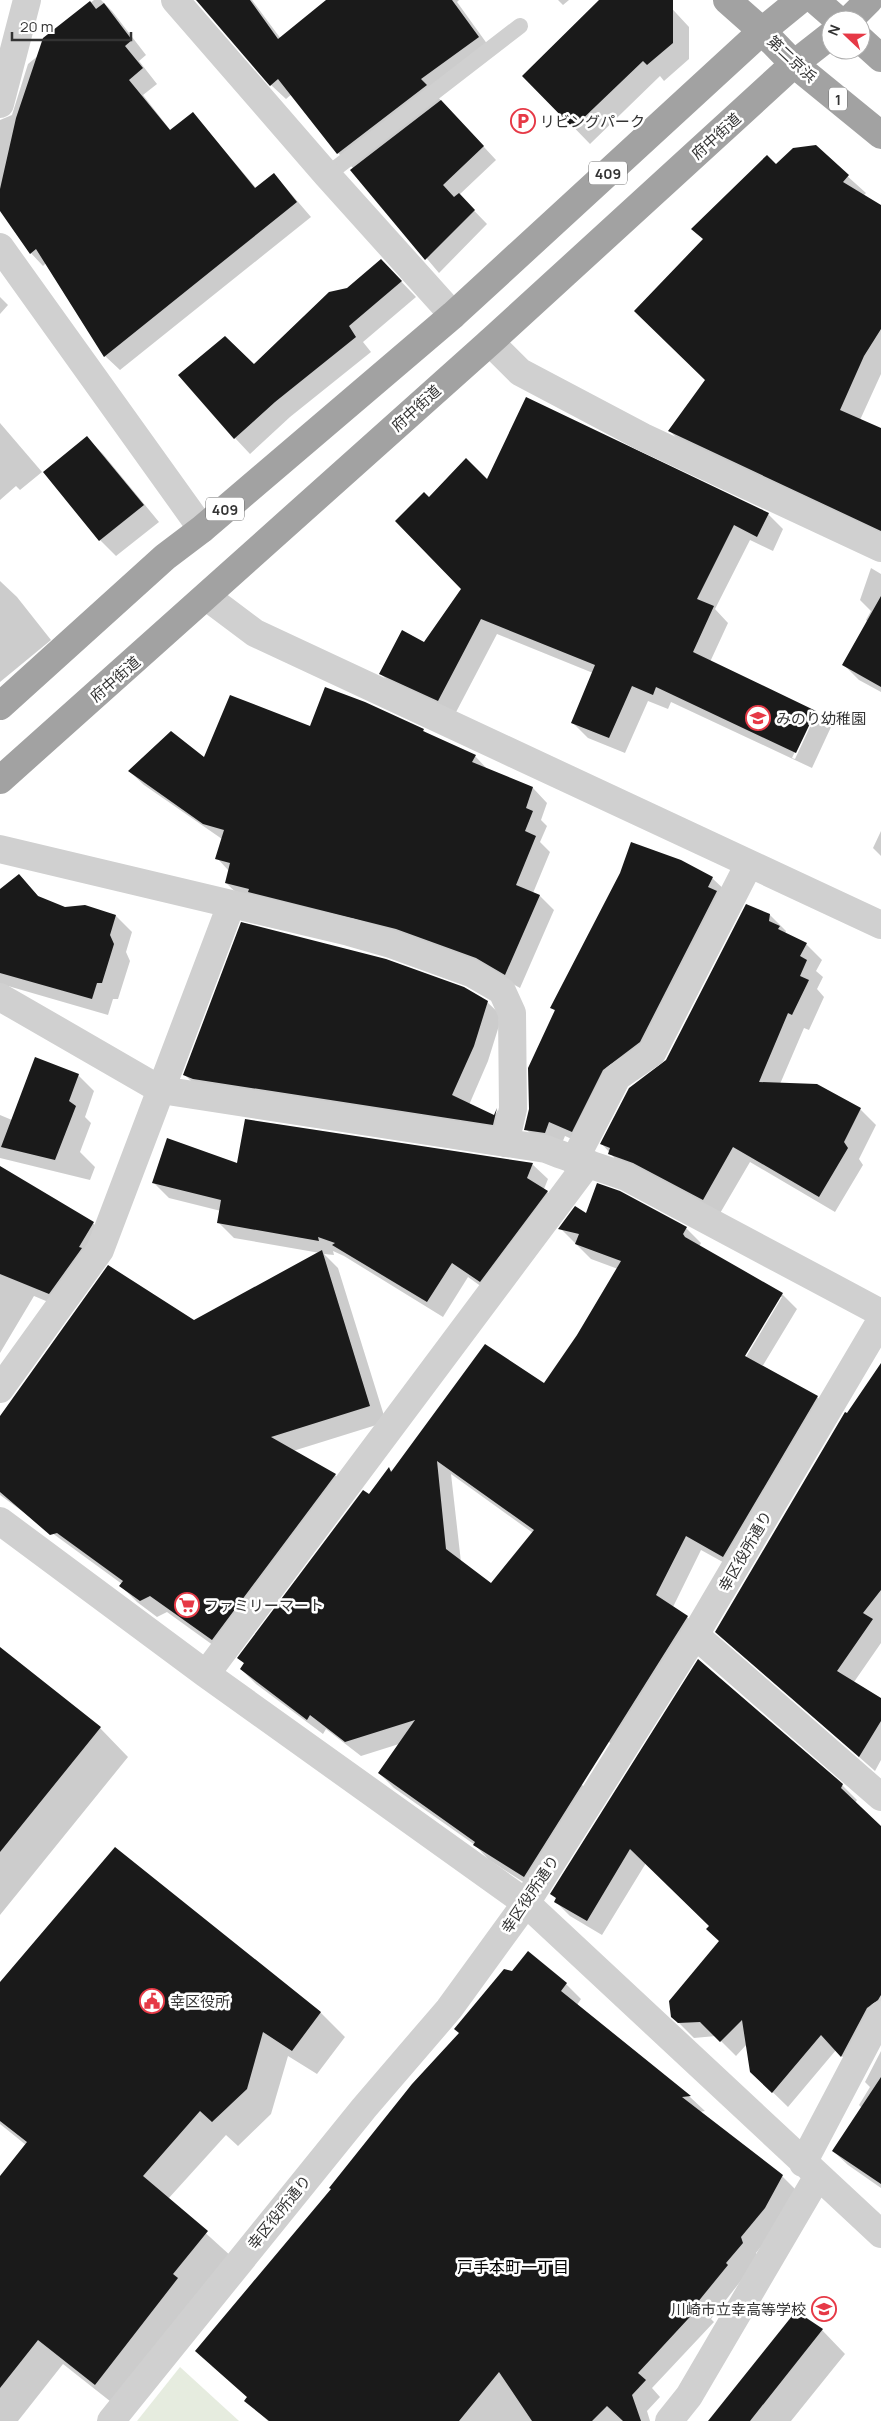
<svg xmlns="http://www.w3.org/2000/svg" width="881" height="2421" font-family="Manrope,'Noto Sans JP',sans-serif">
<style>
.green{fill:#e6ecdf}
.shadow{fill:#0003;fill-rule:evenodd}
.building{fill:#1a1a1a;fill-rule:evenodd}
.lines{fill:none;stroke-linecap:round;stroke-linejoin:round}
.service{stroke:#d0d0d0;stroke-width:16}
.minor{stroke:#d0d0d0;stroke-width:28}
.trunk{stroke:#a2a2a2;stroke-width:28}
.labels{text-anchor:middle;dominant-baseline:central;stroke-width:5;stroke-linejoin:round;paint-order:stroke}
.shield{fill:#fff;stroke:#707070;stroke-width:1}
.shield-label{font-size:14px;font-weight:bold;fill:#333}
.street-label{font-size:15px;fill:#333;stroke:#fff}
.poi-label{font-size:15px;fill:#333;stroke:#fff;text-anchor:start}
.neighbourhood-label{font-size:16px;fill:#000;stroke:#fff}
</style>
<rect width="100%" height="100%" fill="#fff"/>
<path class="green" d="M180,2367L239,2421H137Z"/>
<path class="shadow" d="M94,0H101L112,11L146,55L139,61L157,84L143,95L171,131L193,113L256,188L274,174L311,217L120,370L105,356L46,263L43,266L29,251L0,209V120L12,115L28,64L39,55L44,39Z
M199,0H252L281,39L328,0H459L457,2L493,52L435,94L496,160L459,195L487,224L439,273L352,170L354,169L338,153L292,94L286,99L271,85Z
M558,0H569L563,5Z
M601,0H664L689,27V59L664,81L660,76L590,144L524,76Z
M815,147L866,193L863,196L881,207V374L860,420L881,429V539L687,449L670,431L707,380L776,166Z
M396,276L416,297L363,342L371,352L290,417L250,454L235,438Z
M0,297L8,305L0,314Z
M0,423L42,472L20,490L16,486L0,500Z
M87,438L103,454L159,522L116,556L100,540Z
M487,482L768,514L783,529L773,551L750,540L715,609L728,623L710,662L815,712L831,727L812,768L671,702L668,709L648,701L625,753L588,738L573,723L593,673L497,634L454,716L396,689L381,674L425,643L463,589L429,498ZM812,716H815L795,759L792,758Z
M871,568L881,574V692L859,680L844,665L868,622L866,620L871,611L860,600Z
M0,581L17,597L51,640L0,682Z
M310,728L423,730L428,735L475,756L489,771L533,788L547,803L541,820L547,826L540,842L550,852L533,893L540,896L554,910L520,988L492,972L241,897L226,883L229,871L217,858L222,839L144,785L129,771L205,759Z
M881,831V856L873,848Z
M680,861L712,878L728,893L618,1085L587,1146L565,1136L560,1148L541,1145L526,1129L556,1012L551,1007Z
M22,879L41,899L64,909L85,906L116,916L132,932L126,952L130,961L118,999H113L108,1015L8,986L0,992V897Z
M770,915L786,931L785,934L806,944L822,960L816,971L823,977L817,989L824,997L809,1030L804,1028L780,1084L860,1109L876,1125L859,1159L863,1165L835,1212L750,1162L719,1215L625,1170L602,1144L667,1061Z
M487,1002L502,1016L488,1061L469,1105L494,1117L498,1110L511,1123L507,1139L199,1089L185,1075Z
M78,1075L94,1091L85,1117L91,1123L80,1152L95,1167L90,1180L0,1158V1115L12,1120Z
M532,1164L548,1179L544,1189L563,1207L496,1297L468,1277L443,1317L344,1256L333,1251L334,1255L324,1254L338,1268L386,1422L293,1451L335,1475L351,1491L228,1656L167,1612L157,1617L137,1602L121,1586L122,1584L0,1495V1418L194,1321L320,1253L234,1238L219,1223L221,1211L169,1198L154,1183L238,1165Z
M0,1168L93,1223L109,1239L65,1309L34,1296L0,1353Z
M587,1215L686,1228L701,1243L699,1247L782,1294L797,1309L762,1367L817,1397L832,1412L739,1571L701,1550L673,1607L687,1617L702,1632L625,1755L472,1631L582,1785L597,1800L539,1892L489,1860L475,1845L394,1788L379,1773L399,1744L361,1756L326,1729L323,1734L256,1684L241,1669L245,1664L239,1658L389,1469L393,1472L544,1385L578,1335L618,1269L591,1259L560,1228ZM779,1297H782L743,1362L741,1361ZM451,1474L533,1533L491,1585L461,1562Z
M881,1365V1643L854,1682L881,1699V1760L875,1771L717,1632L847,1414Z
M0,1649L100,1728L128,1757L0,1915Z
M842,1785L857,1800L855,1803L881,1828V2027L856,2071L836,2050L788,2107L751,2071L747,2044L736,2056L716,2036L694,2038L672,2016L720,1942L710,1926L646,1863L602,1935L570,1916L556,1902L557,1899L552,1894L609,1804Z
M0,1984L320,2012L345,2037L317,2074L288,2056L271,2114L238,2146L226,2135L168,2199L232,2257L120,2409L63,2364L18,2421H0V2178L26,2145L0,2124Z
M566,1984L581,1999L577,2005L690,2097L705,2111L699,2112L782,2176L797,2191L780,2223L756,2253L758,2259L711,2319L714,2322L652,2388L660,2397L647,2411L650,2421H268L246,2400L248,2398L212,2366Z
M881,2051V2188L848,2165L833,2151L862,2108L859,2105L870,2087L865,2082Z
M796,2313L822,2330L845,2354L791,2421H710Z"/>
<path class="building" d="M196,0H250L278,39L326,0H452L479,37L421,79L427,85L337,154L278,79L270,86Z
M599,0H673V43L647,65L643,61L573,128L522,76Z
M90,1L96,9L104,3L132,40L125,46L143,68L129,80L170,130L193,112L255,188L274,173L297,202L104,357L36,249L30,254L0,211V189L16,118L43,38Z
M441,100L484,146L443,185L454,197L459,193L475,210L425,260L350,170Z
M816,145L849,175L843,182L881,205V329L864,356L840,410L881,428V531L668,431L705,380L634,311L703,239L691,229L767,155L776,164L793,148Z
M381,259L402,281L349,326L356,337L275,402L234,439L178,375L225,336L254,364L329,292L347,288Z
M526,397L769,513L757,537L734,525L697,599L714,606L693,652L816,711L796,753L656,687L653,695L632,686L609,738L571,723L595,665L481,619L438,701L379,674L402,630L424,642L461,589L395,521L424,492L429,497L466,458L487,479Z
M87,436L144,505L99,541L43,472Z
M881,596V687L842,665Z
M325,687L365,702L424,729L423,731L476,755L472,762L533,787L526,808L533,811L525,831L536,836L516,885L540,895L505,975L476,958L396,929L248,892L249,889L225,883L230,863L215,859L224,830L203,824L128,771L171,731L204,757L230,695L310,726Z
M631,842L681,860L713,877L708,887L717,891L640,1042L603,1070L572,1132L549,1122L545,1133L524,1130L529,1109L528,1068L555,1010L550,1008L620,873Z
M19,874L38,896L65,907L85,905L116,915L110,935L114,944L102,983H97L92,999L0,973V889Z
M746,904L770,914L769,921L780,926L778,929L807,943L800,956L807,960L800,976L809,980L792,1015L788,1013L759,1082L817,1084L861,1108L844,1142L848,1148L819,1197L733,1147L703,1200L633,1163L608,1154L610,1148L600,1144L629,1088L666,1060Z
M241,922L386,959L464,987L488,1001L474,1046L452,1095L494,1115L497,1108L493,1125L193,1079L183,1075Z
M35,1057L79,1074L69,1101L76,1106L55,1160L1,1147Z
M245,1119L533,1163L527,1178L548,1191L480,1282L452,1263L427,1302L332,1245L335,1243L318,1237L319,1241L217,1223L221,1200L152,1183L167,1138L237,1163Z
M0,1166L94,1222L79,1247L82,1248L49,1294L0,1274Z
M597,1183L620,1191L687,1227L683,1234L685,1237L783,1293L745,1356L818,1396L723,1557L686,1536L656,1595L688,1616L524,1877L473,1845L475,1842L378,1773L415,1720L345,1742L310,1715L307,1720L240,1669L244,1663L237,1658L363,1490L369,1494L389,1467L391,1472L485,1344L544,1383L577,1335L621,1261L575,1244L579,1234L558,1229L575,1206L586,1213ZM437,1461L534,1530L491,1583L446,1549Z
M322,1250L370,1406L271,1437L336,1474L212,1640L150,1596L140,1601L119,1586L123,1581L57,1533L50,1535L0,1492V1416L108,1265L194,1320Z
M881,1363V1590L863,1613L873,1619L837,1671L881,1698V1721L859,1757L715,1632L845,1412L847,1413Z
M0,1647L101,1727L0,1852Z
M698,1659L843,1784L841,1788L881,1826V1995L878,2000L867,2008L841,2057L821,2035L772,2093L750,2072L742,2020L720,2042L700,2022L678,2023L671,2017L669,2001L719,1941L706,1929L709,1926L630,1849L587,1921L554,1902L556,1898L550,1894Z
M115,1847L321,2012L292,2051L263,2032L247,2089L212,2122L200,2111L143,2176L208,2231L173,2274L178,2278L95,2385L38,2340L0,2388V2176L27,2142L0,2121V1982Z
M528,1951L567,1983L561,1991L691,2096L682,2097L783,2175L765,2208L741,2237L743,2243L726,2263L728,2265L697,2303L700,2306L638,2373L646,2380L632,2395L641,2421H623L607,2406L592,2421H532L499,2372L459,2421H269L244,2401L247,2397L195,2351L331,2189L329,2188L412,2084L459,2033L454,2029L504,1969L512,1971Z
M881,2077V2184L832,2151Z
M796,2311L823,2329L750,2421H708Z"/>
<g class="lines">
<path class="service" d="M327,175L520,26"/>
<path class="minor" d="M175,0L327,175L453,315
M0,104L27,0
M0,247L202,529
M490,342L520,372L643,437L881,548
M207,597L255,633L881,925
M0,849L349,932L391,944L471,973L502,991L512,1013L513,1109L505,1143
M0,997L161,1090L546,1149C573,1160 600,1167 626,1177L881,1313
M574,1161L617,1077L652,1053L749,864
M0,1389L100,1250L231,905
M0,1521L206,1674L526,1903L881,2234
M695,1635L881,1797
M206,1674L588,1163
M803,2163L881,2015
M111,2421L364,2108L449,2009L526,1903L695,1635L881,1320
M669,2421L689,2396L818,2176"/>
<path class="trunk" d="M727,0L762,31L794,64L881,135
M815,0L838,20
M849,20L869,0
M861,40L881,58
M0,706L165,557L202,529L453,315L762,31L800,0
M0,780L490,342L794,64L831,35"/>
</g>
<defs>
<symbol id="parking-ring" viewBox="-11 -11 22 22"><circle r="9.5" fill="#fff" stroke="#e63946" stroke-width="1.5"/><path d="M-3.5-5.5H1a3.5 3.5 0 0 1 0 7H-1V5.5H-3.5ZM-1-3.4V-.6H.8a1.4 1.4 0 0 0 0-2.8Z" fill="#e63946"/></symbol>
<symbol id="school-ring" viewBox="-11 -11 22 22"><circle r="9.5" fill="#fff" stroke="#e63946" stroke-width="1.5"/><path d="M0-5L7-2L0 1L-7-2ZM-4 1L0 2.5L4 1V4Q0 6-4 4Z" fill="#e63946"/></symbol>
<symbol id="supermarket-ring" viewBox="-11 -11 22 22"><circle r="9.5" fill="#fff" stroke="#e63946" stroke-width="1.5"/><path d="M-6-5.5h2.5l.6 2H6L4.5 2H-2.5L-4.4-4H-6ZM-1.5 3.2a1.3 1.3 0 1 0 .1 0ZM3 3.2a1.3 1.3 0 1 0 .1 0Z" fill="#e63946"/></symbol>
<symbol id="civic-ring" viewBox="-11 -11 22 22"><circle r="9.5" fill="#fff" stroke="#e63946" stroke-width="1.5"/><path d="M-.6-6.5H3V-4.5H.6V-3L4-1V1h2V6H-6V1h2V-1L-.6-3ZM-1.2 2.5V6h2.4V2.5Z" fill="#e63946"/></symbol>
</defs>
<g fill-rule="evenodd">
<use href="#parking-ring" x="509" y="107" width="28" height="28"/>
<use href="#school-ring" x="744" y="704" width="28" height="28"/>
<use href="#supermarket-ring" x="173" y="1591" width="28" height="28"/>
<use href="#civic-ring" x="138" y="1987" width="28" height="28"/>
<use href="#school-ring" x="810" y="2295" width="28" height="28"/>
</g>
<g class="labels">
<g class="shield">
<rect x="829" y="87.5" width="18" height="23" rx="4"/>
<rect x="589" y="161.5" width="38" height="23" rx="4"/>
<rect x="206" y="497.5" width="38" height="23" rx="4"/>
</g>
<g class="shield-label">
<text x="838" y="99">1</text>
<text x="608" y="173">409</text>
<text x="225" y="509">409</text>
</g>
<g class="street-label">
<text transform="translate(792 59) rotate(43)">第二京浜</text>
<text transform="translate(716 136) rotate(-42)">府中街道</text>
<text transform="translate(416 408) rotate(-42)">府中街道</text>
<text transform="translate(115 679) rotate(-41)">府中街道</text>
<text transform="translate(745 1551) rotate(-60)">幸区役所通り</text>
<text transform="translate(530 1894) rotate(-56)">幸区役所通り</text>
<text transform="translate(279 2212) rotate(-51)">幸区役所通り</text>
</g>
<g class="poi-label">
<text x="540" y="121">リビングパーク</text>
<text x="776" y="718">みのり幼稚園</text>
<text x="204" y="1605">ファミリーマート</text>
<text x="170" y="2001">幸区役所</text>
<text x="806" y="2309" text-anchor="end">川崎市立幸高等学校</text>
</g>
<g class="neighbourhood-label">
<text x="513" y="2267">戸手本町一丁目</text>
</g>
</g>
<g transform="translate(846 35) rotate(292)"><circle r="24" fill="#ffffff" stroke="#adadad"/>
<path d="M0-4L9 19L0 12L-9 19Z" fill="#e63946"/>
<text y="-8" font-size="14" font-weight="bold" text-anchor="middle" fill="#333333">N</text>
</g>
<path d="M12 32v8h119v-8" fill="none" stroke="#333333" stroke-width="2.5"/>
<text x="20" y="32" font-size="15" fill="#333333" stroke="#ffffff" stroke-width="4" paint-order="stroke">20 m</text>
</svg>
